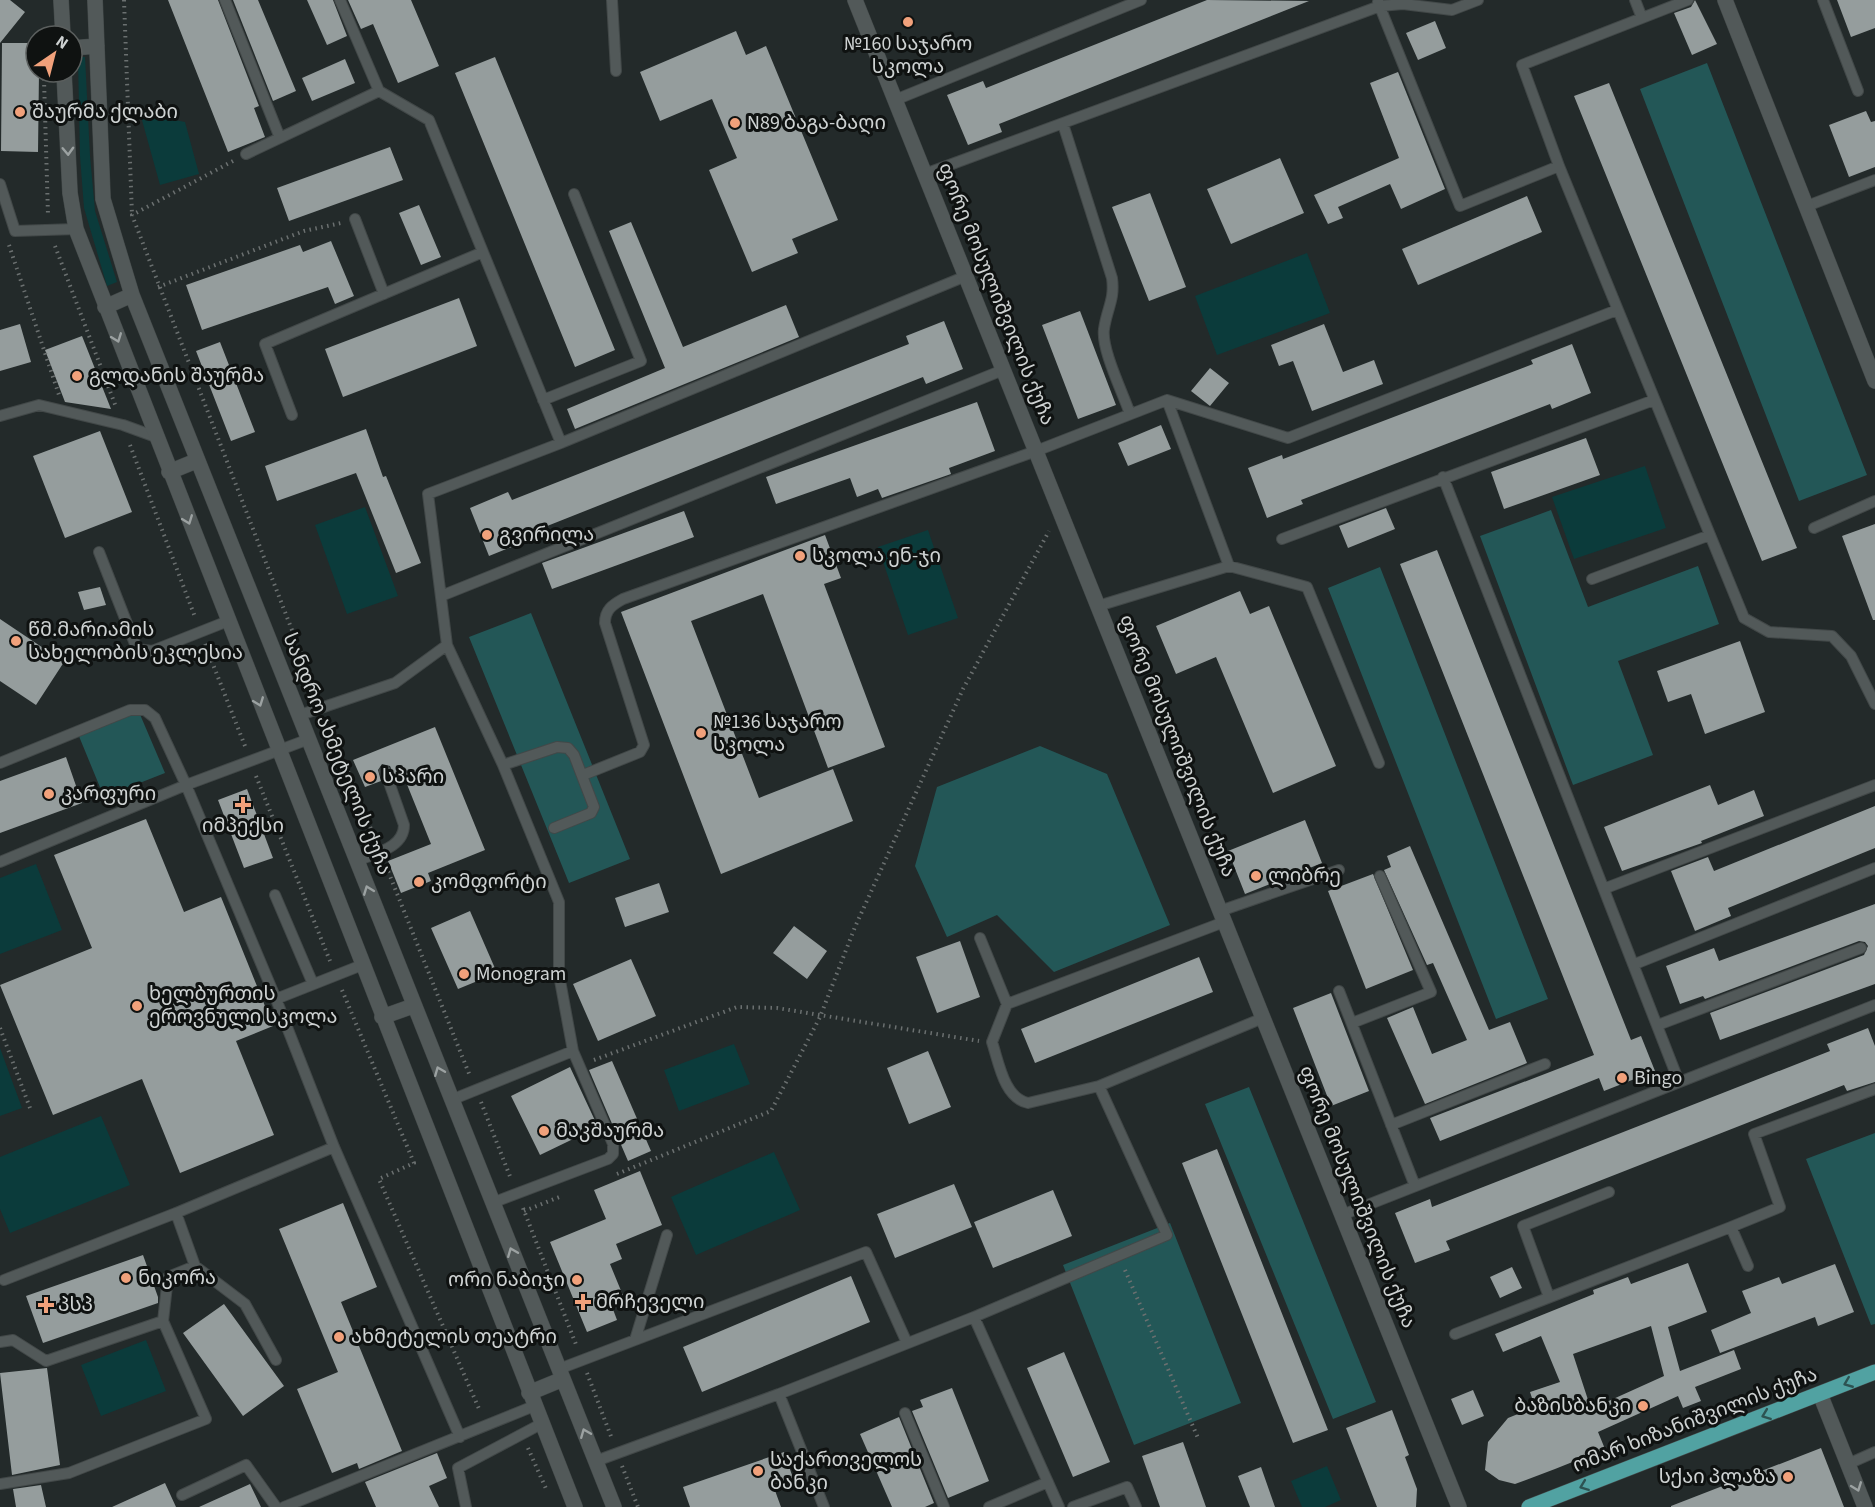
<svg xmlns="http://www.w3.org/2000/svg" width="1875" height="1507" font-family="'Source Sans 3','Noto Sans Georgian',sans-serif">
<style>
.green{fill:#0b3b3b}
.forest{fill:#235757}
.building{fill:#959d9d;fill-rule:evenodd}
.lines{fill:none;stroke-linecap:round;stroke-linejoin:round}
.service-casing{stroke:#424848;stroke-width:12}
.minor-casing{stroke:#424848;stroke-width:16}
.tertiary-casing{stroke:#424848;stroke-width:16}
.secondary-casing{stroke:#424848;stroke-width:16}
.primary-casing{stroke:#424848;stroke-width:16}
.path{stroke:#6b7070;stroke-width:4;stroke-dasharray:1.5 4.5;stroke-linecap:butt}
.service{stroke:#525959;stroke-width:10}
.minor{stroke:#525959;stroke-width:15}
.tertiary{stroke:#525959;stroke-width:15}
.secondary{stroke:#525959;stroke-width:15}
.primary{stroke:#51a2a2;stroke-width:15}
.oneway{stroke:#9ca2a2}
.oneway2{stroke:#2d5352}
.poi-dot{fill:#f1a17b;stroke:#0f1211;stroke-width:2}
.labels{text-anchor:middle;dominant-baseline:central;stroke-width:6;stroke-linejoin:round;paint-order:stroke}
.poi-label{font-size:20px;fill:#ced2d2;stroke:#0f1211;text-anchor:start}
.street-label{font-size:20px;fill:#ced2d2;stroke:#0f1211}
</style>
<rect width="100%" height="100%" fill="#232a2a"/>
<path class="green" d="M78,57H85L90,156L95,211L117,282L107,286L84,208L80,156Z
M140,113L185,122L199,174L160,185Z
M1307,253L1330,313L1217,355L1195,296Z
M1645,466L1666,528L1574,559L1552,497Z
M365,507L398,596L347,614L315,525Z
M928,530L958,618L908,635L878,547Z
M36,864L62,930L0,954V878Z
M734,1044L750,1084L679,1111L664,1070Z
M0,1048L22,1108L0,1116Z
M101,1116L130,1185L10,1233L0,1209V1157Z
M774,1152L800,1210L696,1255L671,1197Z
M146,1340L166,1391L101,1416L81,1365Z
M1327,1466L1341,1500L1325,1507H1302L1291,1481Z"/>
<path class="forest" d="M1707,63L1867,475L1799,501L1640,89Z
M1551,510L1588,607L1698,566L1719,624L1618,661L1653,755L1573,785L1480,536Z
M1380,567L1548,999L1496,1019L1328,588Z
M531,613L630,859L569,883L469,637Z
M136,705L165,773L104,797L76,729Z
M1040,746L1107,774L1170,925L1054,972L997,915L947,937L915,866L937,787Z
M1249,1087L1376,1402L1333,1419L1205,1104Z
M1875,1133V1324L1871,1325L1806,1159Z
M1170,1223L1241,1403L1134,1445L1063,1265Z"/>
<path class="building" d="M0,0H10L25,12L0,43Z
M168,0H218L259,106L254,108L265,137L228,152Z
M233,0H258L296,91L273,101Z
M307,0H333L347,36L327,45Z
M348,0H411L439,66L398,83L373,24L361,29Z
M1207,0L1309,1L999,124L1002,132L968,145L947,95L983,81L986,88Z
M1695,0L1717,44L1692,55L1674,13L1691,7Z
M1837,0H1875V28L1851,37Z
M1435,21L1446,48L1418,60L1406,33Z
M736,31L746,55L766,46L838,220L792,239L798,253L752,272L709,170L737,158L712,99L660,121L640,72Z
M2,43H36V72H39L38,152L1,151Z
M495,57L615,350L575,367L455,73Z
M345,59L355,83L312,101L302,78Z
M1398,72L1445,189L1401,209L1390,184L1338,207L1343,218L1328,224L1314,195L1399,158L1370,83Z
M1609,83L1797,548L1762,561L1574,96Z
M1866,111L1871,122L1875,121V167L1849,177L1829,125Z
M390,147L403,180L289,221L277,188Z
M1280,158L1304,213L1231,244L1207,189Z
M1150,193L1186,287L1149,301L1112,207Z
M1527,196L1542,232L1418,285L1402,249Z
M419,205L441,257L421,265L399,213Z
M631,222L683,347L786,305L799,337L575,429L567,409L665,368L609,231Z
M331,241L354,296L335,304L328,287L202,330L186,285L300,245L303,252Z
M459,298L477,346L343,397L325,349Z
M1080,311L1116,405L1078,419L1042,325Z
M944,321L963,369L926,384L923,377L527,534L529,540L489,556L470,508L508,492L512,500L909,344L906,336Z
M20,324L31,362L0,371V330Z
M1324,324L1343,372L1374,360L1383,384L1312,411L1293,361L1279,366L1271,345Z
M82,336L111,409L65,402L45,350Z
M220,342L255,432L231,441L196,351Z
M1572,344L1591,393L1552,409L1550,404L1301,500L1303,504L1267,518L1248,468L1282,455L1283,459L1533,364L1531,360Z
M1210,368L1229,383L1210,406L1191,391Z
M977,402L995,451L949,468L951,474L882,498L878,489L857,497L850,478L776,504L766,477Z
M1161,425L1171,449L1128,466L1118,443Z
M366,429L383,477L386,476L421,563L396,573L356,473L277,501L265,466Z
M100,431L132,512L65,538L33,456Z
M1586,438L1600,475L1504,509L1491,472Z
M1386,508L1395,529L1348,548L1339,526Z
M684,511L694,537L552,589L542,563Z
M1875,524V620H1873L1842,536Z
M825,535L841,578L824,584L885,747L828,768L763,594L691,621L759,798L833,769L853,821L721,874L621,612Z
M1437,550L1631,1040L1641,1036L1655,1071L1604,1091L1599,1078L1440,1141L1430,1118L1594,1055L1400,564Z
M100,587L106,605L84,610L78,592Z
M1240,591L1250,614L1269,606L1336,766L1273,793L1216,657L1176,674L1156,626Z
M0,619L64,662L36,705L0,681Z
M1740,641L1765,712L1705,734L1691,694L1668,702L1657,671Z
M435,727L485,850L428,873L431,881L401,893L388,861L431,844L402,772L394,775L390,766L382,764L378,770L381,781L365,787L353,760Z
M66,757L82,803L0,833V781Z
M1710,785L1718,805L1754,790L1764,816L1701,841L1702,843L1622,871L1604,827Z
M247,789L273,858L244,868L218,800Z
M1875,806V848L1728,908L1731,916L1695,931L1671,871L1708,857L1714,871Z
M146,819L184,912L221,897L273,1026L236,1041L274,1135L180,1173L142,1079L53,1115L0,985L92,948L54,855Z
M1305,820L1322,863L1245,894L1228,851Z
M1410,846L1489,1030L1510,1022L1527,1063L1425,1104L1387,1018L1413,1007L1432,1054L1467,1040L1433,963L1427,965L1384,870L1391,867L1387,856Z
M1373,874L1413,970L1366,989L1328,891Z
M659,883L669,912L625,927L615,898Z
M1875,904V984L1720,1040L1710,1013L1864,955L1868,946L1865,942L1859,941L1705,999L1703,996L1680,1004L1666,966L1714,948L1719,961Z
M470,911L497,973L458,989L431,928Z
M794,926L827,951L807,979L773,953Z
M960,941L980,997L937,1013L916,957Z
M1199,957L1213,992L1035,1063L1021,1029Z
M631,959L656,1016L598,1041L573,984Z
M1331,993L1369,1091L1331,1106L1293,1008Z
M1868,1028L1875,1046V1082L1847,1091L1844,1085L1446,1241L1450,1250L1415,1263L1395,1213L1430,1199L1432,1207L1830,1051L1827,1044Z
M928,1051L951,1107L909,1124L887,1068Z
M612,1061L651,1151L628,1161L589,1070Z
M570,1067L598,1127L540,1155L511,1096Z
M1217,1149L1328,1430L1293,1443L1182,1163Z
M640,1171L662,1225L616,1244L622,1259L610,1264L624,1298L611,1304L617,1320L587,1332L550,1242L606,1219L594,1190Z
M954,1184L972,1227L895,1258L877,1214Z
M1053,1190L1072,1236L993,1268L974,1222Z
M343,1203L377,1287L341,1302L402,1451L359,1469L357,1463L332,1473L297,1389L338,1372L279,1229Z
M143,1255L158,1297V1303L43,1343L26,1296Z
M1688,1263L1707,1312L1668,1327L1680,1371L1734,1350L1741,1369L1695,1387L1701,1401L1683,1408L1678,1396L1598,1432L1605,1449L1555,1469L1515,1484L1499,1480L1485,1470L1488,1442L1508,1418L1535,1407L1530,1392L1560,1382L1541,1336L1503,1352L1495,1334L1594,1294L1593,1290L1628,1277L1631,1284ZM1651,1326L1664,1376L1591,1409L1573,1354Z
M1835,1264L1854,1312L1818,1326L1815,1317L1720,1353L1711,1330L1751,1313L1742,1291L1779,1277L1782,1284Z
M1512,1267L1522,1288L1500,1298L1490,1277Z
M851,1276L870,1322L702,1392L683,1347Z
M224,1304L284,1386L243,1416L183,1333Z
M1064,1352L1110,1462L1073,1477L1027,1368Z
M47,1368L60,1465L12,1475L0,1373Z
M952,1388L989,1481L948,1498L912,1411L923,1407L920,1400Z
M1473,1390L1484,1416L1462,1425L1451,1399Z
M1392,1410L1409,1455L1405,1457L1417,1489L1416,1507H1377L1346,1428Z
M899,1417L934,1503L925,1507H892L860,1434Z
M1183,1442L1206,1507H1160L1142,1456Z
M1821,1448L1844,1507H1671V1506Z
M784,1452L793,1478L773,1485L781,1507H690L683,1487Z
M437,1453L447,1478L429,1486L439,1507H376L365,1482Z
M1261,1467L1275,1507H1250L1238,1476Z
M165,1483L176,1507H112Z
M250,1484L261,1507H199Z
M41,1485L46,1507H16L13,1489Z"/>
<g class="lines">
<defs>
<path id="service" d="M225,0L280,138
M340,0L379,91
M612,0L616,71
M1635,0L1642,18
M1688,0L1522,65L1559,166L1744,618L1769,632L1832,636L1851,656L1875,704
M1823,0L1858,91
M1378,2L1460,206L1559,166
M895,100L1141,0
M1063,124L1112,278C1115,300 1107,308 1104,329C1101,349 1123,393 1130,414
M246,154L379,91L429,120L561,443
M925,174L1380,6L1403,4L1452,10L1478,0
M0,184L15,231L76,229
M1807,206L1875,180
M355,219L384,294
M543,400L641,361L574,194
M1167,400L1229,566L1307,587L1379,763
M292,415L265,344L483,252
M0,416L39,405L123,425L156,437
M1443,477L1679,1082
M1814,528L1875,501
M1282,539L1654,400
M99,552L137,649L152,651L228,621
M1592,579L1710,535
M441,596L1003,370
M1098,606L1229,566
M447,645L503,765L559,902V975L573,1051L613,1144V1154L608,1159L492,1203
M300,715L395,683L447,645L428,494L561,443L966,276
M0,763L130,710H145L155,718L186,785L276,999
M503,765L557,747L568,748L574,755L594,807L591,813L554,828
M583,775L640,752L644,745L605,623C605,610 612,605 623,599L1036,451L1167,400L1288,438L1617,310
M357,861C375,853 404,848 404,825L385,771
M0,862L186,785L309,739
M1606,888L1875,785
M275,895L313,984
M1220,911L1339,870
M980,938L1007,1004L1224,922
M1635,964L1875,868
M362,965L276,999L334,1147L460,1437
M1339,991L1415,1186
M1007,1004L992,1042C999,1063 1004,1098 1028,1103L1099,1086
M1352,1023L1431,992L1380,876
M1658,1025L1861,948
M451,1100L573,1051
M1391,1125L1545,1064
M176,1213L195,1266L245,1304L276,1360
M1342,1215L1875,1005
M1748,1266L1731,1227L1780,1207L1754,1134L1875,1089
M4,1280L176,1213L334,1147
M1549,1297L1523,1226L1609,1192
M974,1317L1059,1507
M163,1321L168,1277L195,1266
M1455,1334L1731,1227
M635,1340L667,1235
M0,1342L13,1340L46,1361L163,1321L206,1419L69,1473L0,1484
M559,1369L866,1252L907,1343
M779,1394L824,1507
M905,1413L944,1507
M596,1461L779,1394L974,1317L1167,1235L1099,1086L1263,1018
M1848,1464L1875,1452
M182,1495L246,1465L276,1507
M284,1507L534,1406
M466,1507L458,1468L541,1424
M989,1507L1048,1482
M1073,1507L1127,1487L1136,1507"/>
<path id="minor" d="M1725,0L1875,381
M1820,1394L1865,1507"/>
<path id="tertiary" d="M855,0L1459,1507"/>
<path id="secondary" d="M61,0L63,36
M95,0L103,199L132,295L614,1507
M72,48L97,46
M64,72L70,193L76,229L575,1507
M105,307L132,295
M169,472L196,461
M382,1017L413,1006
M529,1393L563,1379"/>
<path id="primary" d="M1529,1507L1875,1372"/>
</defs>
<use href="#service" class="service-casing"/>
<use href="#minor" class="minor-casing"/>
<use href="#tertiary" class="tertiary-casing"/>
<use href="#secondary" class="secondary-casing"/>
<use href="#primary" class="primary-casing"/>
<path class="path" d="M124,0L132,215
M44,79L48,215
M233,161L132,215L317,695
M9,245L59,395
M55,246L116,407
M158,287L304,231L341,223
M130,445L195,617
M205,644L245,746
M328,721L375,839
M256,776L330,961
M386,866L470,1076
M342,990L414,1163L379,1179L480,1411
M0,1028L30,1108
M594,1060L737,1007L777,1008L979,1041
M481,1102L511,1179
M617,1174L771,1111L820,1017L855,927L963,689L1049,531
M523,1208L577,1347
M524,1211L562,1196
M1125,1270L1198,1438
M587,1373L612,1439
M528,1448L547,1491
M622,1466L638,1507"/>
<use href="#service" class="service"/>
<use href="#minor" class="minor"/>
<use href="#tertiary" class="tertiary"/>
<use href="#secondary" class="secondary"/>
<use href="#primary" class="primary"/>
</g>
<defs><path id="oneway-chevron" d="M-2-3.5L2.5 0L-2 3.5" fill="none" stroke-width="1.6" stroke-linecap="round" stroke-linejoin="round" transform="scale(1.5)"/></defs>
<g class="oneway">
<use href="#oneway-chevron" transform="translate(68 151) rotate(88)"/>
<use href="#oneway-chevron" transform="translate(117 338) rotate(69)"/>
<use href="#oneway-chevron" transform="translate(188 520) rotate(69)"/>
<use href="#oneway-chevron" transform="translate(259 702) rotate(69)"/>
<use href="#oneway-chevron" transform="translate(368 890) rotate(-111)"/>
<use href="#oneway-chevron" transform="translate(439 1071) rotate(-112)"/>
<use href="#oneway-chevron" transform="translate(512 1252) rotate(-112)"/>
<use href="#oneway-chevron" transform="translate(585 1433) rotate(-112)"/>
<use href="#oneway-chevron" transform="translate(1857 1487) rotate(69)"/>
</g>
<g class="oneway2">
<use href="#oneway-chevron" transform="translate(1848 1383) rotate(158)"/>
<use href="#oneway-chevron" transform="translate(1766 1415) rotate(159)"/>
<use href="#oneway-chevron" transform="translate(1584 1486) rotate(159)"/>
</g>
<g class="poi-dot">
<circle cx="908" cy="22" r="6"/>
<circle cx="20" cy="112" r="6"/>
<circle cx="735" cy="123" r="6"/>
<circle cx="77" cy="376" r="6"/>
<circle cx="487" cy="535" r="6"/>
<circle cx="800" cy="556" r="6"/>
<circle cx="16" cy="641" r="6"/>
<circle cx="701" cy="733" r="6"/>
<circle cx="370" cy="777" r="6"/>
<circle cx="49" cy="794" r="6"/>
<path d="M240 796h6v6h6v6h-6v6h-6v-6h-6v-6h6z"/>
<circle cx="1256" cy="876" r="6"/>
<circle cx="419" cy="882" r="6"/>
<circle cx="464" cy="974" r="6"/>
<circle cx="137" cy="1006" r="6"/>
<circle cx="1622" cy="1078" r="6"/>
<circle cx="544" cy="1131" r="6"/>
<circle cx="126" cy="1278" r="6"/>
<circle cx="577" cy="1280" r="6"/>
<path d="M580 1293h6v6h6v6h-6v6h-6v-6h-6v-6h6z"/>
<path d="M43 1296h6v6h6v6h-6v6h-6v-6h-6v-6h6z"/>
<circle cx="339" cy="1337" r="6"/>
<circle cx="1643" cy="1406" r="6"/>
<circle cx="758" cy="1471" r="6"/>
<circle cx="1788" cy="1477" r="6"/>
</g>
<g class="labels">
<g class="poi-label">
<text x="908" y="44" text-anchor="middle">№160 საჯარო<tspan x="908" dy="23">სკოლა</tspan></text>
<text x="32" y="112">შაურმა ქლაბი</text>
<text x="747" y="123">N89 ბაგა-ბაღი</text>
<text x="89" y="376">გლდანის შაურმა</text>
<text x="499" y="535">გვირილა</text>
<text x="812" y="556">სკოლა ენ-ჯი</text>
<text x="28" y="630">წმ.მარიამის<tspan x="28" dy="23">სახელობის ეკლესია</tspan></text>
<text x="713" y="722">№136 საჯარო<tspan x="713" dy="23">სკოლა</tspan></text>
<text x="382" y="777">სპარი</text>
<text x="61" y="794">კარფური</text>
<text x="243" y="826" text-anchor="middle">იმპექსი</text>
<text x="1268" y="876">ლიბრე</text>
<text x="431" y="882">კომფორტი</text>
<text x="476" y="974">Monogram</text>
<text x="149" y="994">ხელბურთის<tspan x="149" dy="23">ეროვნული სკოლა</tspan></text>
<text x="1634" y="1078">Bingo</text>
<text x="556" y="1131">მაკშაურმა</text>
<text x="138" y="1278">ნიკორა</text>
<text x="565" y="1280" text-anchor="end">ორი ნაბიჯი</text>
<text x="596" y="1302">მრჩეველი</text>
<text x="58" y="1305">პსპ</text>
<text x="351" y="1337">ახმეტელის თეატრი</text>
<text x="1631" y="1406" text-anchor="end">ბაზისბანკი</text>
<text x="770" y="1460">საქართველოს<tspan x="770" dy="23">ბანკი</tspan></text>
<text x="1776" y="1477" text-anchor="end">სქაი პლაზა</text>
</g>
<g class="street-label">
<text transform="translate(996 294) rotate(68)">ფორე მოსულიშვილის ქუჩა</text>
<text transform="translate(1177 746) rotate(68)">ფორე მოსულიშვილის ქუჩა</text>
<text transform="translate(337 754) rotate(68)">სანდრო ახმეტელის ქუჩა</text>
<text transform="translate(1357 1197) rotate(68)">ფორე მოსულიშვილის ქუჩა</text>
<text transform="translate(1695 1420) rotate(-21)">ომარ ხიზანიშვილის ქუჩა</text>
</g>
</g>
<g transform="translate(54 54) rotate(35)"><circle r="28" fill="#0f1211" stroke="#5b5f5e" stroke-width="1.5"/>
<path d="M0-4.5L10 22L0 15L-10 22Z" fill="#f1a17b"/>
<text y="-9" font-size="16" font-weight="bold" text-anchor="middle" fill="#ced2d2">N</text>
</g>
</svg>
